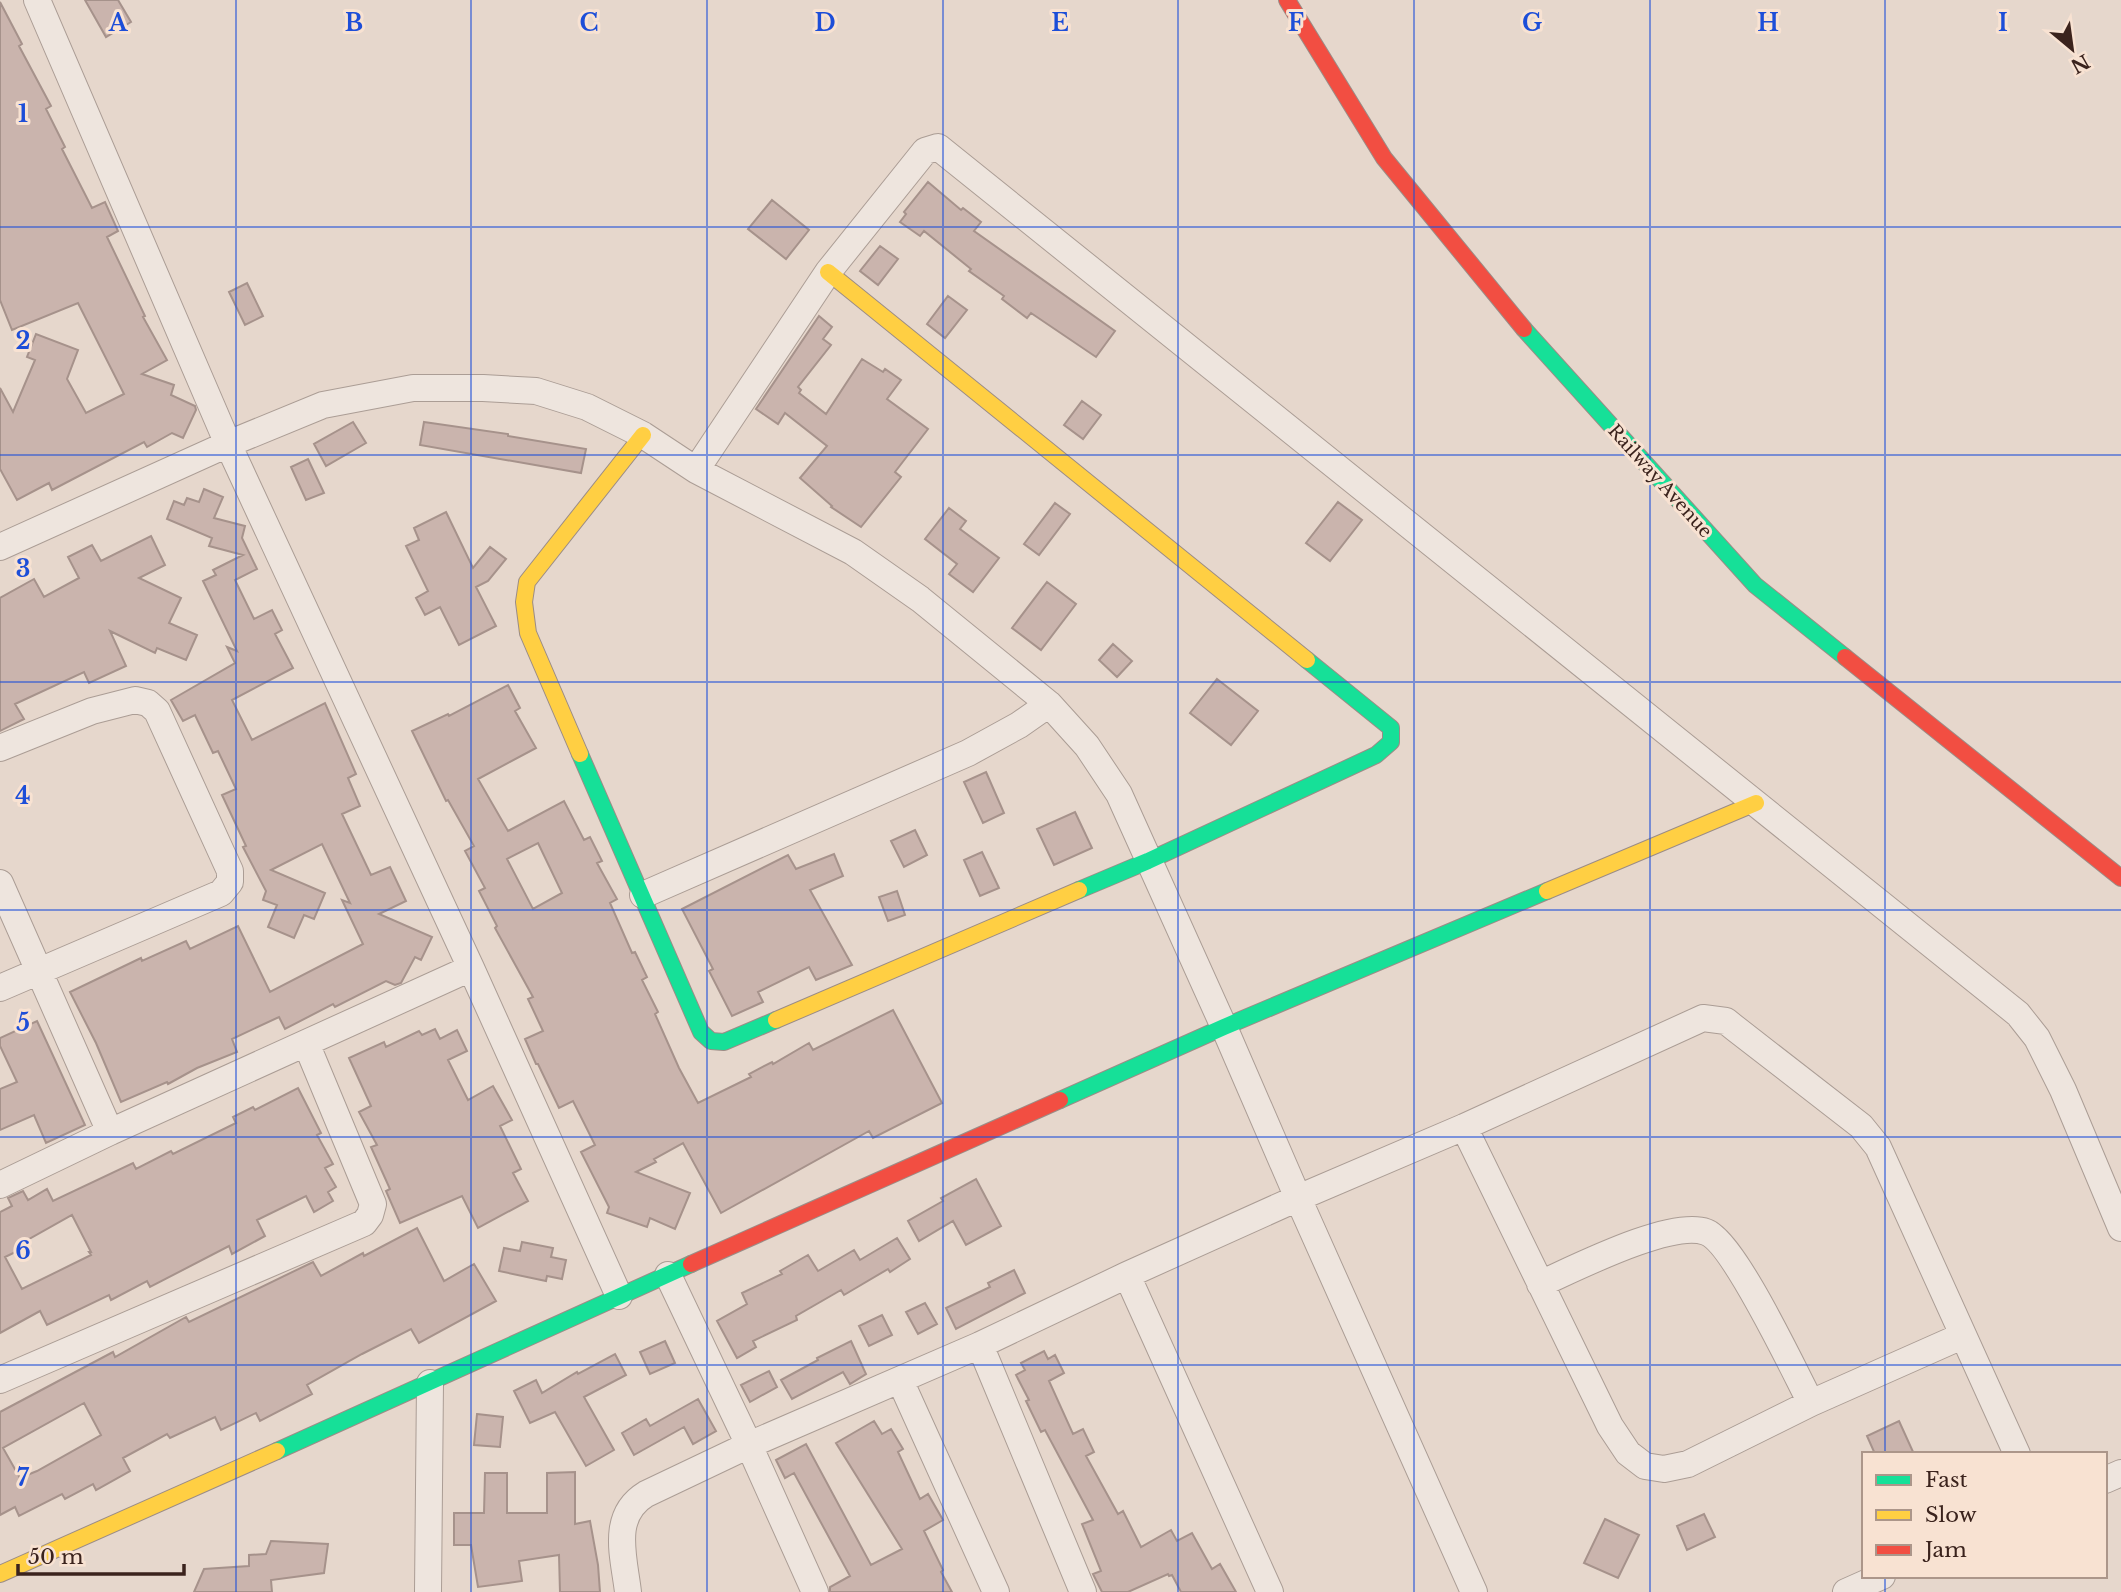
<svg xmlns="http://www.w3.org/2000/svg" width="2121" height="1592" font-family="'Libre Baskerville',serif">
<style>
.building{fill:#cab4ad;stroke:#a6928b;stroke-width:2;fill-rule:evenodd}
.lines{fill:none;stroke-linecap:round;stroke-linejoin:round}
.street-casing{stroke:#ab9d95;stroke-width:28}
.fast-casing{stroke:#9b8c86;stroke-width:18}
.slow-casing{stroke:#9b8c86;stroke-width:18}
.jam-casing{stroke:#9b8c86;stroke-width:18}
.street{stroke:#eee5de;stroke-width:26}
.fast{stroke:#16e098;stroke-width:16}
.slow{stroke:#ffcf43;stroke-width:16}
.jam{stroke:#f24e42;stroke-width:16}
.grid{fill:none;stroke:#1d4ed8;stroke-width:2;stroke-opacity:0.55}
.labels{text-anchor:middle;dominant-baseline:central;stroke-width:6;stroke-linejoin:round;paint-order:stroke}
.street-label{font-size:18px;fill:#3b231d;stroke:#f8e2d2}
.grid-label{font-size:23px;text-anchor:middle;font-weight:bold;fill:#1d4ed8;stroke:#f8e2d2;stroke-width:6;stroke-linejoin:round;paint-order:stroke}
</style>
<rect width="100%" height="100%" fill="#e6d7cc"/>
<path class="building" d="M85,0H118L131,22L106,37Z
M0,2L22,44L19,46L51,106L46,109L65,147L62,149L92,208L105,202L118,231L107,237L145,316L143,317L167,360L142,374L174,385L171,395L195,406L196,410L183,438L172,433L147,447L144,442L52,490L49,483L17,500L0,469V388L13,412L35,360L27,357L36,334L78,350L67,379L86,413L124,394L78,303L12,330L0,300Z
M928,182L961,210L963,208L981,222L974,231L1115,331L1096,357L1031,313L1027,318L1002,299L1004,296L969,271L971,269L924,231L920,236L900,222L906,214L904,212Z
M772,200L809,230L786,259L748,229Z
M880,246L898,259L878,285L860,271Z
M247,283L263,316L245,325L229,292Z
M948,296L967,310L945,338L927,324Z
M819,316L832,327L823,339L831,345L798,387L801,390L799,393L826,414L862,359L883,372L885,369L901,380L887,399L928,429L895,472L901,477L861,527L831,507L832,506L800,478L827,446L785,413L778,424L756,409Z
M1082,401L1101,415L1083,439L1064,425Z
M353,422L366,443L326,466L314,444Z
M424,422L508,434V436L586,449L581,473L420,445Z
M308,459L324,493L306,500L291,467Z
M204,489L223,497L214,518L245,526L242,538L257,569L235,580L254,619L272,610L282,630L275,634L293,668L232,700L252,740L325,703L356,774L348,778L360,806L342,814L371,875L390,867L406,901L379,914L432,937L421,960L415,957L401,983L395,985L386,981L335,1007L333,1004L285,1029L279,1017L232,1039L237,1052L197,1068L168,1084L167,1082L121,1102L96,1043L70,992L141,958L142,961L186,941L190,949L238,926L270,992L363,944L342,900L350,903L322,844L271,870L325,893L314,919L304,915L294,938L268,927L277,905L263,900L266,891L243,847L246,846L222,795L236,789L218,751L213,753L195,715L183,721L171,700L235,663L227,647L237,651L203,581L216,575L213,570L243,555L209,546L212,538L167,519L174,501L184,505L187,498L199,502Z
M1338,502L1362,520L1330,561L1306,543Z
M1055,503L1070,514L1039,555L1024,544Z
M949,508L966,521L960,529L999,558L973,592L949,574L957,564L925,539Z
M446,512L473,568L490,547L506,559L488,581L476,587L496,626L459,645L440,607L425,615L416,598L428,591L406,546L419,540L414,528Z
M151,536L165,565L139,578L181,598L169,623L197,635L186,660L157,648L155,653L110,631L126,666L89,683L84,672L15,704L24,719L0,731V598L34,579L44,597L79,578L68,557L92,545L101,561Z
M1047,582L1076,604L1041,650L1012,628Z
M1113,644L1132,661L1117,677L1099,660Z
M1217,679L1258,711L1231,745L1190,713Z
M508,685L520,708L515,711L536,748L478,779L508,831L564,801L584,840L590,837L602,861L597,863L617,899L610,903L632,953L635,952L647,977L642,980L658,1012L655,1014L679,1068L698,1103L751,1077L749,1074L772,1062L773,1064L809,1043L813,1050L893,1010L942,1103L873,1138L869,1131L721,1213L683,1143L654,1159L656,1162L636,1172L690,1193L675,1229L650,1218L647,1227L607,1213L609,1207L581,1152L595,1145L573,1101L559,1108L538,1064H536L525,1039L543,1031L528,999L533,997L495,928L497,926L479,891L485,888L465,851L474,846L448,800L446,801L412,731L448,714L449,716ZM538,843L562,893L533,909L507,859Z
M986,772L1004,813L983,823L964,782Z
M1075,812L1092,848L1054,865L1037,829Z
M915,830L927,855L904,867L891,841Z
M982,852L999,888L980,896L964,860Z
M834,854L843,876L810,890L852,965L816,980L809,967L758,992L763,1002L732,1016L709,971L713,969L682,909L788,855L796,869Z
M897,891L905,915L888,921L879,897Z
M37,1021L85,1125L46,1143L34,1115L0,1130V1089L17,1082L0,1046V1038Z
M435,1029L440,1039L457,1030L467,1051L448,1060L468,1100L493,1086L512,1120L500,1126L521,1169L513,1173L528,1201L478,1228L462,1196L400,1223L386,1191L390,1189L371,1147L377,1145L359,1112L371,1106L349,1058L384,1042L386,1047L419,1031L422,1035Z
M298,1088L321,1133L317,1135L333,1164L325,1168L336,1187L328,1192L333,1201L314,1212L306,1196L257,1220L265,1236L232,1254L229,1246L150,1287L147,1281L111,1300L109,1295L47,1325L40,1311L0,1333V1212L12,1206L8,1198L23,1191L28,1200L47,1189L53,1201L133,1163L136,1169L171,1151L173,1154L236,1123L233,1117L253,1107L255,1110ZM72,1215L91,1252H89L91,1255L22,1289L5,1257L26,1247L24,1242Z
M976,1179L1001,1226L966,1245L953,1221L919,1241L908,1221L943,1201L941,1198Z
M417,1228L444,1281L474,1264L496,1301L419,1343L411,1329L362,1354L307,1385L312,1394L260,1421L256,1413L221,1430L215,1417L170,1438L167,1434L123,1458L130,1471L96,1490L93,1484L65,1499L62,1494L19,1516L15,1507L0,1515V1412L113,1352L115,1357L186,1317L189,1322L313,1262L321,1276L363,1253L364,1256ZM84,1403L101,1435L37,1471L20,1478L3,1448Z
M897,1238L910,1259L890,1272L888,1269L844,1295L841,1290L796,1316L797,1320L753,1341L756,1347L737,1358L717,1321L747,1304L742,1293L782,1274L780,1271L808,1255L818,1271L854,1250L860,1260Z
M522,1242L553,1248L551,1257L566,1260L562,1279L547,1276L546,1281L499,1271L504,1248L520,1251Z
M1014,1270L1025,1293L956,1329L946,1308L990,1287L988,1283Z
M925,1303L937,1324L918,1334L906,1312Z
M882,1315L892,1335L869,1346L859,1326Z
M665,1341L675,1363L650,1374L640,1352Z
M851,1341L866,1374L850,1384L843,1372L792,1399L781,1380L818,1360L817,1358Z
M1044,1351L1048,1359L1055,1355L1064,1373L1049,1381L1073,1434L1083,1429L1094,1452L1086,1456L1118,1514L1123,1511L1141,1547L1171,1530L1177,1541L1192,1533L1212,1569L1220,1564L1236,1592H1181L1172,1575L1169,1576L1168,1574L1128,1592H1102L1093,1574L1101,1571L1082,1524L1093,1520L1045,1430L1041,1432L1026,1401L1029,1400L1016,1375L1025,1370L1021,1363Z
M615,1354L626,1375L584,1397L614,1450L586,1466L555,1412L530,1423L514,1391L536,1380L542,1393L577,1372L578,1374Z
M769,1371L777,1387L750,1402L741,1385Z
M698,1399L716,1431L693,1444L684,1427L634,1455L622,1433L646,1419L650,1426Z
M477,1414L503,1417L500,1447L474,1445Z
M874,1421L882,1434L891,1429L903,1449L898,1452L920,1499L928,1494L943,1520L924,1531L943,1570L941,1572L952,1592H830V1587L850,1576L794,1473L785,1478L776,1460L806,1444L871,1565L902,1549L836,1443Z
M1899,1421L1914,1454H1875L1867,1436Z
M575,1472V1524L590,1521L598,1565L600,1592H560L559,1555L519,1561L522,1581L478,1587L471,1545H454V1513H484L485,1473H507V1513H547V1473Z
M1704,1514L1715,1537L1687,1550L1677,1526Z
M1605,1519L1639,1535L1618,1578L1584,1563Z
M271,1541L328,1544L324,1573L271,1580L272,1592H194L204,1569L249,1566V1555L266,1554Z"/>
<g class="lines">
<defs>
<path id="street" d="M37,0L228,444L471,968L619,1296
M696,470L828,272L925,151L938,147L2018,1014L2037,1038L2063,1090L2121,1228
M0,547L228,444L323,405L413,388H483L536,391L587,407L643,435L696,470L853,552L920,599L1049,704L1087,746L1119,794L1224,1027L1298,1198L1474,1592
M0,748L92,711L135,700L148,703L157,711L230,871V882L221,893L0,988
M0,883L110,1132
M643,895L968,753L1019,725L1049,704
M1464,1127L1610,1426L1628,1453L1645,1466L1664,1469L1688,1464L1811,1403L1962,1336
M0,1185L110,1132L471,968
M668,1275L749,1445L815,1592
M1127,1275L1270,1592
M1540,1284C1574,1269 1671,1219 1706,1232C1734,1242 1794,1371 1811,1403
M980,1345L1083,1592
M0,1380L364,1223L370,1215L373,1204L306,1043
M900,1380L996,1592
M2105,1480L2121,1473
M428,1592L430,1383
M628,1592C624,1557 610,1516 646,1494L749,1445L980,1345L1127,1275L1298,1198L1464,1127L1703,1018L1726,1021L1736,1029L1861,1126L1878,1147L2017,1454
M1846,1592L1882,1576"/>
<path id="fast" d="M1524,329L1755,585L1845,657
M580,754L701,1032L711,1041L724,1042L776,1020
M1079,890L1148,861L1376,755L1391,742V728L1307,660
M1060,1100L1224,1027L1547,891
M277,1451L691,1264"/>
<path id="slow" d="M828,272L1307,660
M580,754L528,633L524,602L527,582L643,435
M1547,891L1756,803
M776,1020L1079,890
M0,1574L277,1451"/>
<path id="jam" d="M1287,0L1384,158L1524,329
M1845,657L2121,878
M691,1264L1060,1100"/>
</defs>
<use href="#street" class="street-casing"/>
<use href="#fast" class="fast-casing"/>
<use href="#slow" class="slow-casing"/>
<use href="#jam" class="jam-casing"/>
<use href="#street" class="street"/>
<use href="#fast" class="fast"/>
<use href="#slow" class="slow"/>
<use href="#jam" class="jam"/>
</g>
<path class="grid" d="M236,0V1592M471,0V1592M707,0V1592M943,0V1592M1178,0V1592M1414,0V1592M1650,0V1592M1885,0V1454M0,227H2121M0,455H2121M0,682H2121M0,910H2121M0,1137H2121M0,1365H2121M1885,1576V1592"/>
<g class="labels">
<g class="street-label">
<text transform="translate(1660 481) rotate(48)">Railway Avenue</text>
</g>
</g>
<g class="grid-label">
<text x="118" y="31">A</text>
<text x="354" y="31">B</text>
<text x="589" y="31">C</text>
<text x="825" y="31">D</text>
<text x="1060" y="31">E</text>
<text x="1296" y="31">F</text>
<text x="1532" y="31">G</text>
<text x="1768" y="31">H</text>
<text x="2003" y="31">I</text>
<text x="23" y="122">1</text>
<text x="23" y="349">2</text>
<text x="23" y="577">3</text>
<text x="23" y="804">4</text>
<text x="23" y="1031">5</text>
<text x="23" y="1259">6</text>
<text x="23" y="1486">7</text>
</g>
<rect x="1862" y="1452" width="245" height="126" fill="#f8e2d2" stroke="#ac968a" stroke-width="2"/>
<rect x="1876" y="1475" width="35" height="10" fill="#16e098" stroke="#ac968a" stroke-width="2"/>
<text x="1925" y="1487" font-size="21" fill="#3b231d">Fast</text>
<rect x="1876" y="1510" width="35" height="10" fill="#ffcf43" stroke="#ac968a" stroke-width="2"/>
<text x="1925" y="1522" font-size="21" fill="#3b231d">Slow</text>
<rect x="1876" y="1545" width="35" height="10" fill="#f24e42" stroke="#ac968a" stroke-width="2"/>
<text x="1925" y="1557" font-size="21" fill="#3b231d">Jam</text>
<g transform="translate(2072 49) rotate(151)" stroke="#f8e2d2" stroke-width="5" paint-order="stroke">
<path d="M0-5L12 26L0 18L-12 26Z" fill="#3b231d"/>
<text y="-10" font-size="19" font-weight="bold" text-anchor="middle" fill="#3b231d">N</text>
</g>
<path d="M18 1564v10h166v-10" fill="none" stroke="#3b231d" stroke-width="3.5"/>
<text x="28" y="1564" font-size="21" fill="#3b231d" stroke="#f8e2d2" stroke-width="5" paint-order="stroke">50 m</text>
</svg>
